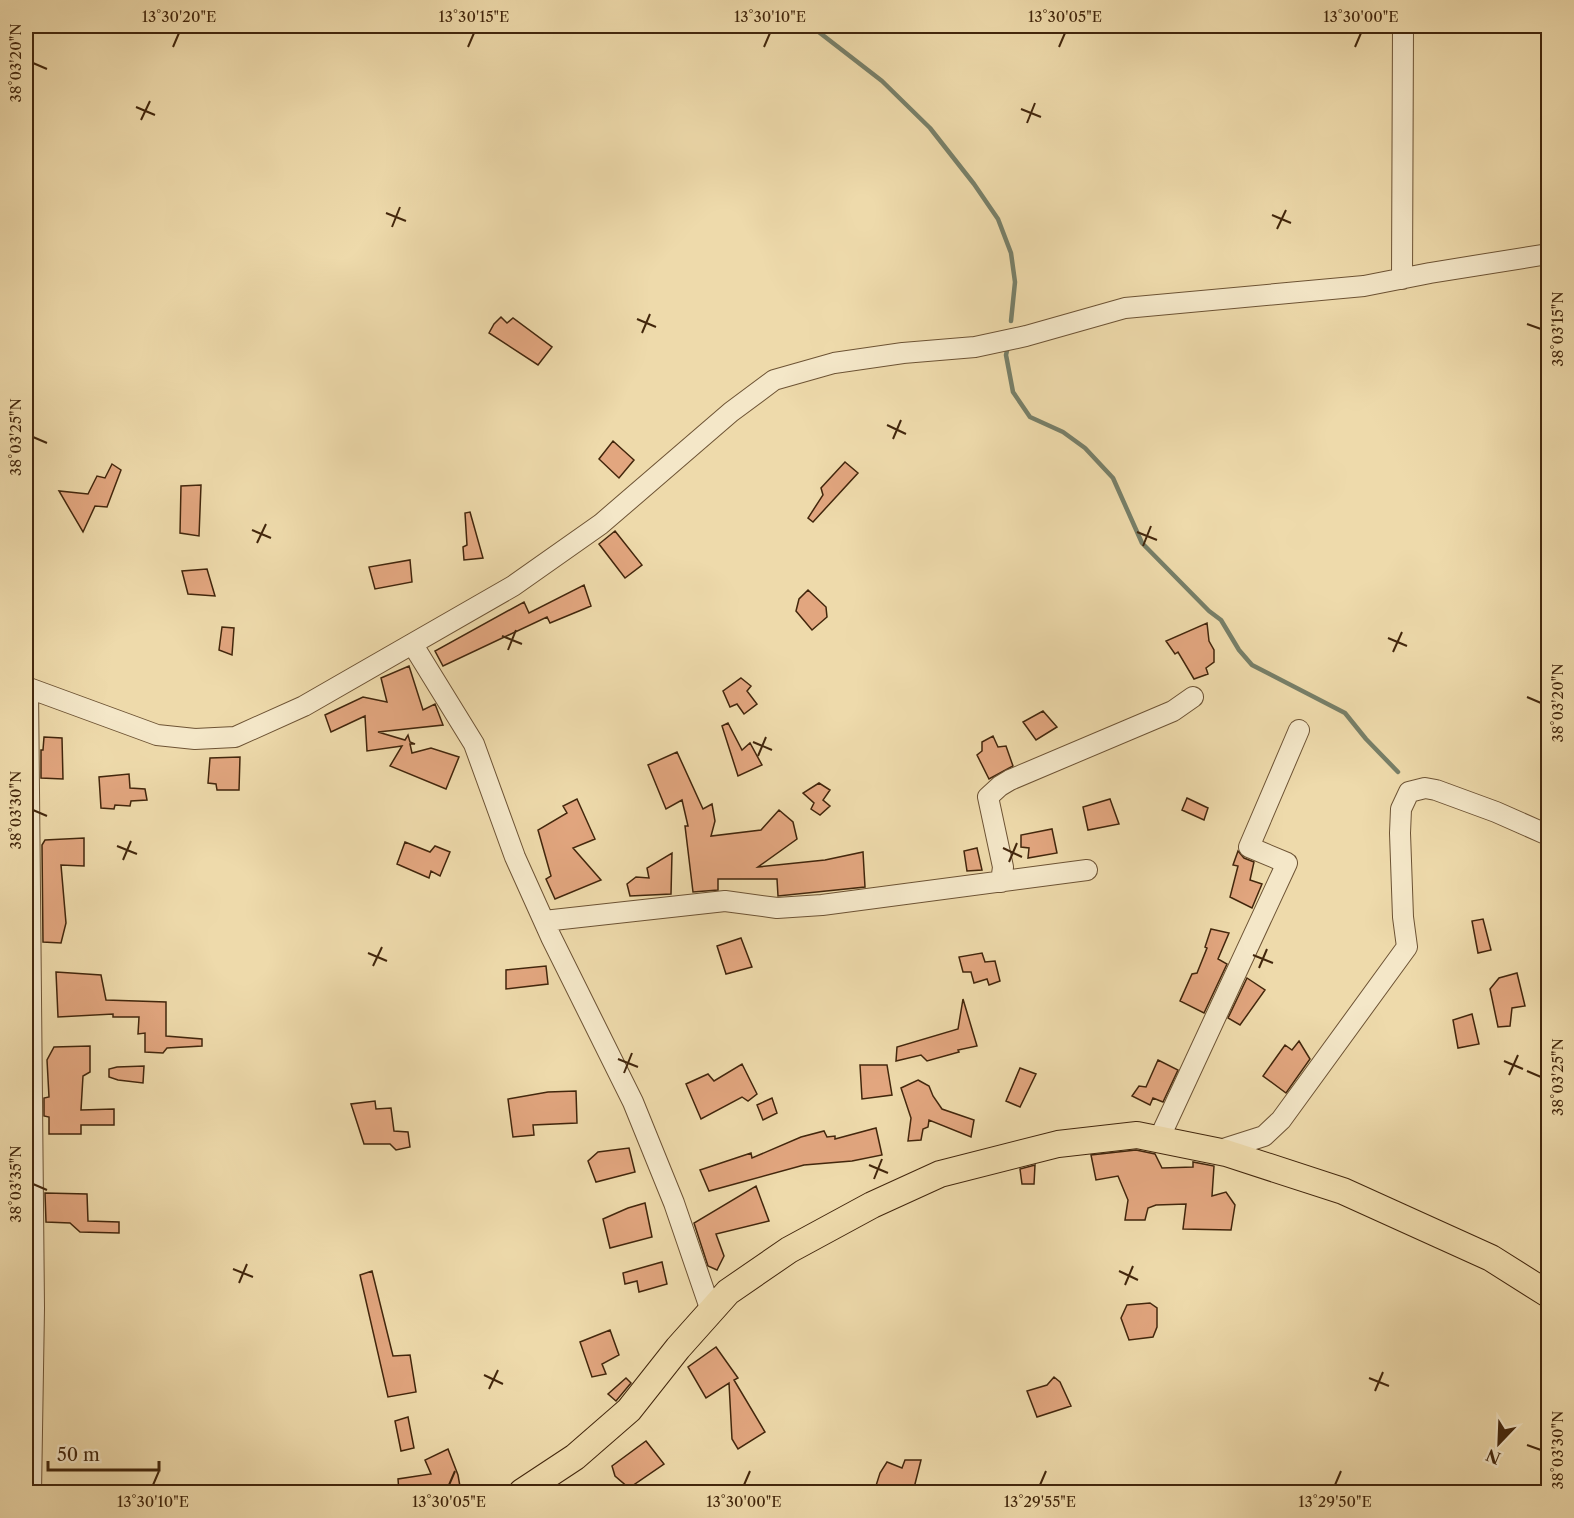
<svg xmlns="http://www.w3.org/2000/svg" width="1574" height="1518" font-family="'Libre Caslon Text',serif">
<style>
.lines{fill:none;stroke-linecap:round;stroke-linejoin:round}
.stream{stroke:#777f68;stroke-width:4.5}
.building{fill:#e2a67f;stroke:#42260c;stroke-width:1.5}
.minor-casing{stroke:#6d5334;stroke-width:22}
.major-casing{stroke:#42260c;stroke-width:28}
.minor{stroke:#f4e7c8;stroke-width:20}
.major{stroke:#eedaab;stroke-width:26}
.ticks{fill:none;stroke:#42260c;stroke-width:2}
.neatline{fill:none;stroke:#42260c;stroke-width:2}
.ticks-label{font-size:15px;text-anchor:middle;fill:#42260c}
</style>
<rect width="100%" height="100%" fill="#eedaab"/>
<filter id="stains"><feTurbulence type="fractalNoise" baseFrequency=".00333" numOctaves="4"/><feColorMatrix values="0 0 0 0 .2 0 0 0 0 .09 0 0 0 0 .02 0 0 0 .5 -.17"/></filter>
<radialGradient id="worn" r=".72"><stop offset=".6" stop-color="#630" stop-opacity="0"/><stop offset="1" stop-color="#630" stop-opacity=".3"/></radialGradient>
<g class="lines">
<path class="stream" d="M811,26L882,81L930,128L974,184L998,219L1011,253L1015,282L1011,321
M1008,346L1006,355L1013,392L1030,417L1063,432L1085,448L1113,478L1142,543L1209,611L1221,620L1239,650L1252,665L1345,713L1366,739L1398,772"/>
</g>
<path class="building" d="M501,317L507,323L513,318L552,347L538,365L489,333L494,324Z
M613,441L634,460L619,478L599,459Z
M845,462L858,473L813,522L808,518L823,495L821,488Z
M112,464L121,470L107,507L95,506L83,532L59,491L88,494L97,476L105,478Z
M201,485L199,536L180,533L181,486Z
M470,512L483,558L464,560L463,547L467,545L465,513Z
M615,531L642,565L625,578L599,544Z
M410,560L412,582L375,589L369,567Z
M207,569L215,596L188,594L182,571Z
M584,585L591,606L550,623L547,617L443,666L435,651L524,602L529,613Z
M808,590L826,607L827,617L812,630L796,611L799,599Z
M1207,623L1209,641L1214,650V662L1206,668L1208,674L1194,679L1178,652L1175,654L1166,641Z
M222,627L234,628L232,655L219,650Z
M409,666L423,710L435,704L443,725L378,732L405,740L408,735L410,742L415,744H410L412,753L431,748L459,757L446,789L390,766L402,746L367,751L365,716L331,732L325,715L363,697L387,702L381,678Z
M741,678L751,686L747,691L757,704L744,714L737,704L730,707L723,691Z
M1043,711L1057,727L1036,740L1023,722Z
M728,723L742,750L750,743L762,765L738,776L722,726Z
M993,736L998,747L1006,746L1013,766L989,779L977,755L982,751V742Z
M44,737L62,738L63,779L41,778V750H43Z
M677,752L703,809L712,804L715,821L711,836L761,830L779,810L793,822L797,839L758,867L825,860L863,852L865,887L778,896L777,879H718V890L693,892L685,826H688L682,800L666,809L648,765Z
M240,757L239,790H217L216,784L208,783L210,758Z
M129,774L130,788L145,789L147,800L131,801L130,806L115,805L114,809L101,808L99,777Z
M819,783L830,790L823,800L830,806L820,815L811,809L814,803L803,793Z
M1187,798L1208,808L1204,820L1182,810Z
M577,799L595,839L573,848L601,880L555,899L546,879L551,876L538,830L567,813L563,806Z
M1110,799L1119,824L1088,830L1083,807Z
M1052,829L1057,853L1028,858L1029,848L1021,847V835Z
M84,838V866L61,865L66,923L61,943L43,942L42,845L45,840Z
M405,842L430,852L435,846L450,852L440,876L431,871L429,878L397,864Z
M977,848L982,870L967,871L964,851Z
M1238,851L1244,858L1254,862L1250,880L1262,884L1252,908L1230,897L1238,866L1233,865Z
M672,853L671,894L630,896L627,884L636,877L649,878L647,868Z
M1483,919L1491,950L1478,953L1472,921Z
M1211,929L1229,933L1218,959L1227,964L1204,1013L1180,1001L1192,974L1197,973L1207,948L1205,947Z
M741,938L752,967L726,974L717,946Z
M982,953L985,962L995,961L1000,981L989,985L987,979L974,983L971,972H963L959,957Z
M546,966L548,984L506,989V970Z
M56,972L101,975L106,1000L166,1002V1036L202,1039V1046L167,1048L163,1053L145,1052V1033L138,1034L139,1017H113V1014L58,1017Z
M1517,973L1525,1006L1512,1008L1510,1026L1498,1027L1490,989L1499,978Z
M1247,978L1265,990L1240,1025L1228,1018Z
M963,999L977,1046L958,1050L959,1052L927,1061L921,1055L896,1061L897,1047L958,1029Z
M1472,1014L1479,1044L1458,1048L1453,1020Z
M1299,1041L1310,1059L1286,1093L1263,1076L1285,1045L1292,1050Z
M90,1046V1072L83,1076L81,1110L114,1109V1125H81V1134H49V1117L44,1116V1098L49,1097L47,1060L54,1047Z
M1158,1060L1178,1070L1163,1102L1153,1098L1150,1105L1132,1096L1139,1086L1146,1087Z
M742,1064L757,1094L748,1101L742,1097L701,1119L686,1084L708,1074L714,1081Z
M860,1065H887L892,1095L862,1099Z
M144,1066L143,1083L118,1080L109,1077V1069L117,1067Z
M1020,1068L1036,1074L1020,1107L1006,1101Z
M918,1080L929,1086L933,1096L942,1109L974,1120L971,1137L929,1120L928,1127L923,1129L921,1140L908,1141L911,1118L901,1088Z
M576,1091L577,1123L533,1125L534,1135L513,1137L508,1099L548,1092Z
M772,1098L777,1113L763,1120L757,1105Z
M375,1101L376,1109L391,1108L394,1131L408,1132L410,1147L396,1150L390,1144H364L351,1104Z
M876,1128L882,1155L852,1161L804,1165L709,1191L700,1170L751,1153L752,1158L801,1137L824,1131L827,1137L835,1136V1139Z
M629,1148L635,1172L596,1182L588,1161L598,1152Z
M1136,1150L1155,1154L1162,1168L1193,1167V1162L1214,1166L1212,1196L1226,1192L1235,1205L1231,1230L1183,1229L1186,1204L1156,1205L1148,1208L1145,1220H1125L1128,1200L1118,1176L1096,1180L1091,1155Z
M1035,1165L1034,1184H1022L1020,1169Z
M756,1186L769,1221L716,1234L724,1256L717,1270L708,1266L694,1223Z
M45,1193L87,1194L88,1221L119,1222V1233L80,1232L70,1223L46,1222Z
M645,1203L652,1237L610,1248L603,1219L628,1208Z
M662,1262L667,1284L639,1292L637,1281L625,1284L623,1273Z
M372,1271L393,1356L410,1355L416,1392L388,1397L360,1275Z
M1150,1303L1157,1308V1327L1153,1337L1129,1340L1121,1318L1127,1305Z
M610,1330L619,1355L602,1364L606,1374L592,1377L580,1342Z
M716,1347L738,1378L734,1380L765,1432L738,1449L732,1439L729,1383L706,1398L688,1367Z
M1054,1377L1060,1382L1071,1406L1037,1417L1027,1391L1047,1385Z
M626,1378L631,1383L616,1401L608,1394Z
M408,1417L414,1448L401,1451L395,1421Z
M646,1441L664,1464L629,1488L615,1476L612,1466Z
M448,1449L458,1475L461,1492H399L398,1479L431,1474L425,1460Z
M905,1460H921L913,1492H874L880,1473L887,1462L902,1468Z"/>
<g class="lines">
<defs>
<path id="minor" d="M1402,279L1403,26
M413,645L474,744L515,857L551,937L633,1102L674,1203L711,1311
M26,687L157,735L195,739L235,737L304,706L513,586L601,524L731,412L774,380L834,363L903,353L975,347L1026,336L1125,308L1364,286L1430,273L1548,254
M28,688L34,1308L31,1492
M1001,882L1003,867L988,797L1000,786L1010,780L1173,711L1193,697
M544,921L725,901L777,908L822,905L1087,870
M1159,1139L1287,863L1249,847L1299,730
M1217,1151L1264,1136L1281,1120L1407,947L1403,917L1400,833L1401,809L1409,792L1425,788L1436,790L1496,812L1548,835"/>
<path id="major" d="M522,1492L575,1457L629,1410L678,1348L728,1292L789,1250L872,1205L940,1174L1058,1144L1137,1135L1226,1153L1343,1191L1491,1258L1548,1294"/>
</defs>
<use href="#minor" class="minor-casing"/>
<use href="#major" class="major-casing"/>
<use href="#minor" class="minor"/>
<use href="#major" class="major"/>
</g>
<path class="ticks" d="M173,47L179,33M468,47L474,33M764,47L770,33M1059,47L1065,33M1355,47L1361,33M33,63L47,69M136,107L155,115M1021,109L1041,117M141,120L150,101M1027,123L1035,103M386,213L406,221M1272,215L1291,223M392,227L400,207M1277,229L1286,210M637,319L656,327M1527,324L1541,329M642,333L650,314M887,425L906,434M33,437L47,443M893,439L901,420M252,530L271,538M1137,532L1157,540M257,543L266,524M1143,546L1151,526M502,636L522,644M1388,638L1407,646M508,650L516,630M1393,652L1402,632M1527,697L1541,703M753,742L772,750M758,756L766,737M33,810L47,816M117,846L137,854M1003,848L1022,857M123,860L131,841M1009,862L1017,843M368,953L387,961M1253,955L1273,963M373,966L382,947M1259,968L1267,949M618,1059L638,1067M1504,1061L1523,1069M1527,1071L1541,1077M624,1073L632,1053M1509,1075L1518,1055M869,1165L888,1173M874,1179L882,1159M33,1184L47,1190M233,1269L253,1277M1119,1271L1138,1280M239,1283L247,1264M1125,1285L1133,1266M484,1375L503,1384M1369,1378L1389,1386M489,1389L498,1370M1375,1391L1383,1372M1527,1445L1541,1450M153,1485L159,1471M449,1485L455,1471M744,1485L750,1471M1040,1485L1046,1471M1335,1485L1341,1471"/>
<rect width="1574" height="1518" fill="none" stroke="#eedaab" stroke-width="66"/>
<g transform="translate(1499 1443) rotate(203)" stroke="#f4e7c8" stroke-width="4.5" paint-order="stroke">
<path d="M0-4.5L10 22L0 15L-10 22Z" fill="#42260c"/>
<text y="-9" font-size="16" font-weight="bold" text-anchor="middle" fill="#42260c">N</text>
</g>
<path d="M48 1461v9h111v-9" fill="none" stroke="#42260c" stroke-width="3"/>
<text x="57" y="1461" font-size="18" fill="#42260c" stroke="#f4e7c8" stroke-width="4.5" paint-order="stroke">50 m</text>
<rect x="33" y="33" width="1508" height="1452" class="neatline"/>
<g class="ticks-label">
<text x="179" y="22">13°30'20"E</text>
<text x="474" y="22">13°30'15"E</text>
<text x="770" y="22">13°30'10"E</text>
<text x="1065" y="22">13°30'05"E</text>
<text x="1361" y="22">13°30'00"E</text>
<text transform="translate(16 63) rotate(-90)" y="5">38°03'20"N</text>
<text transform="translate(1558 329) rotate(-90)" y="5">38°03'15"N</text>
<text transform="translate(16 437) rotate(-90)" y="5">38°03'25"N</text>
<text transform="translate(1558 703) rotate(-90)" y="5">38°03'20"N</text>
<text transform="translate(16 810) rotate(-90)" y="5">38°03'30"N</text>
<text transform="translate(1558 1077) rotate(-90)" y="5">38°03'25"N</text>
<text transform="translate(16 1184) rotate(-90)" y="5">38°03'35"N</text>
<text transform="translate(1558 1450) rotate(-90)" y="5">38°03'30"N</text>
<text x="153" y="1507">13°30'10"E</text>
<text x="449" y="1507">13°30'05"E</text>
<text x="744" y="1507">13°30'00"E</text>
<text x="1040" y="1507">13°29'55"E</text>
<text x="1335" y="1507">13°29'50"E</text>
</g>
<rect width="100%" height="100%" filter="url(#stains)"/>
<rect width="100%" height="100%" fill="url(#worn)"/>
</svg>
